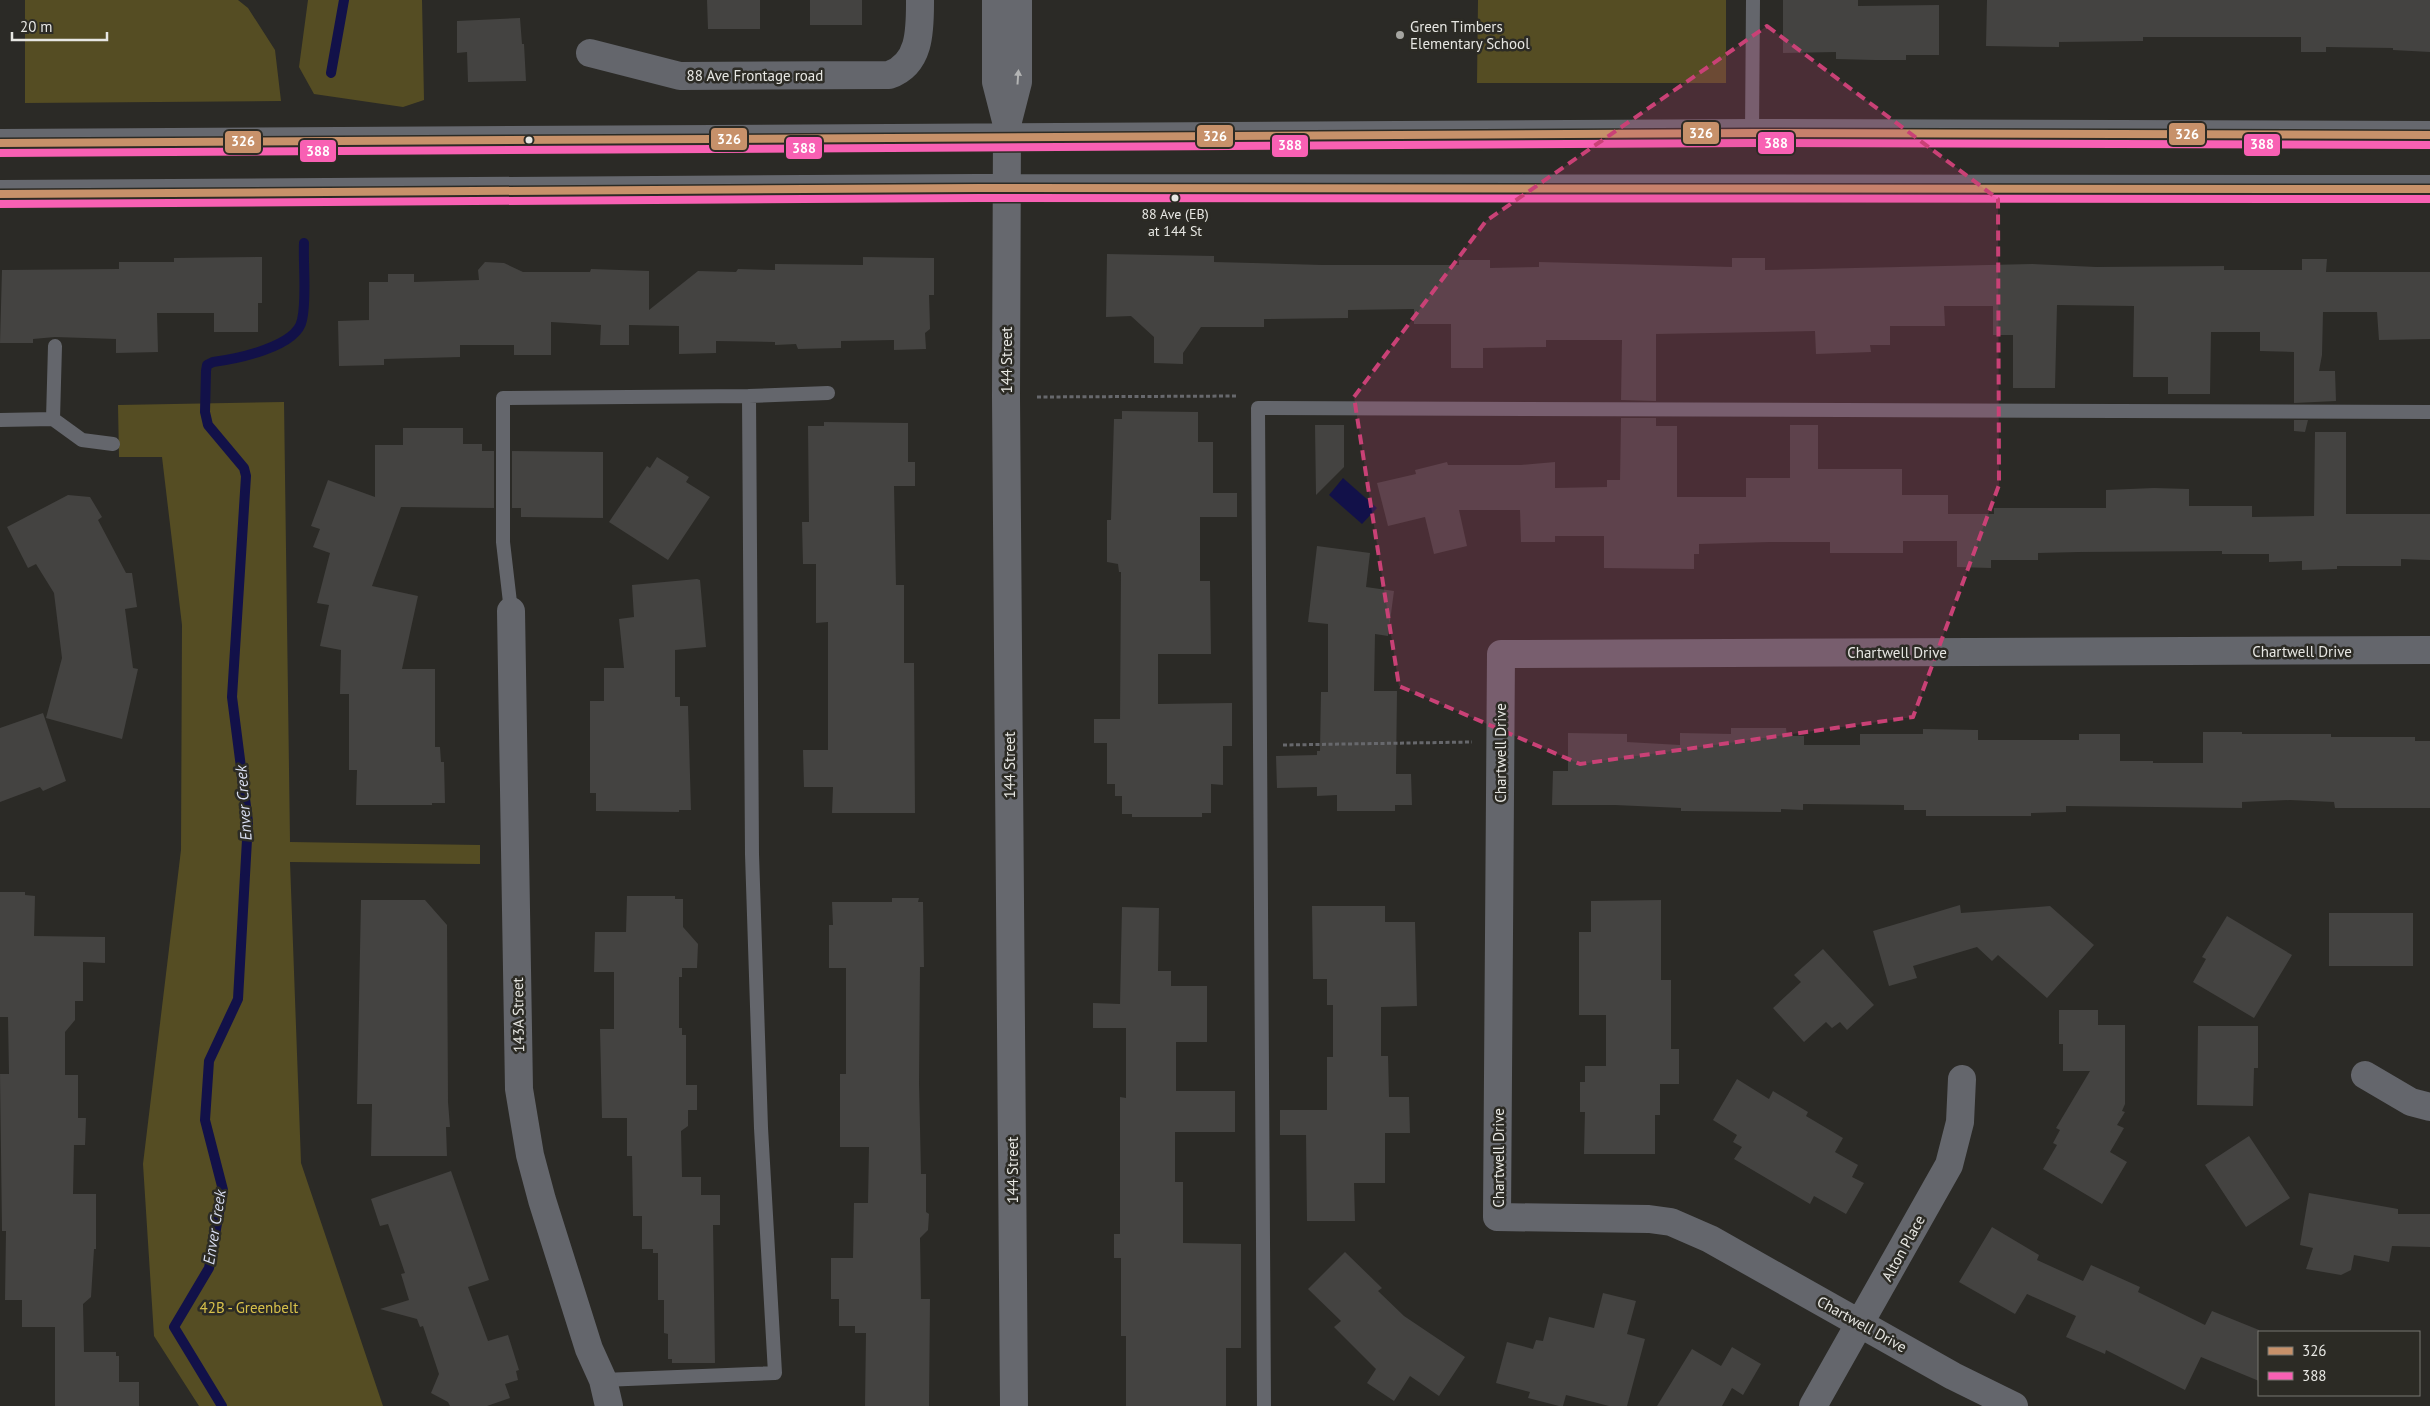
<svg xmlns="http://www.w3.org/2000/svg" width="2430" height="1406" font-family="'PT Sans',sans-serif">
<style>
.green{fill:#554d23}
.water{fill:#121149}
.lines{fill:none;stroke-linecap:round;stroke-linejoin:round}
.stream{stroke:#121149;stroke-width:10}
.building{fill:#444341}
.path{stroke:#67686c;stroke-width:3;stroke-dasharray:4 2.5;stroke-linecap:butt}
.lane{stroke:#64666c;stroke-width:14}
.street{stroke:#64666c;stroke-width:28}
.secondary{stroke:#66686e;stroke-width:28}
.bus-1-casing{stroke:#2c2b25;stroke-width:11}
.bus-2-casing{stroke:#2c2b25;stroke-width:11}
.bus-1{stroke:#c7916a;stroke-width:8}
.bus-2{stroke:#f860b3;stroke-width:8}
.oneway{fill:#b3b4b4}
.marked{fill:#c94176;fill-opacity:0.2;stroke:#c94176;stroke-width:4;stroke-dasharray:10 6;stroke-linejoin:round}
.poi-dot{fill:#a5a5a1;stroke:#2c2b25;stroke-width:2}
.bus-dot{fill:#e7e7e3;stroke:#2c2b25;stroke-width:2}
.labels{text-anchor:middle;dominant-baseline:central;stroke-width:5;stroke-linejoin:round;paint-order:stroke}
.bus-label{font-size:14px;fill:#e7e7e3;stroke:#2c2b25}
.poi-label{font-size:15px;fill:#e7e7e3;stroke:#2c2b25;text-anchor:start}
.street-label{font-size:15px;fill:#e7e7e3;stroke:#2c2b25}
.park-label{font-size:15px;fill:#d8c14a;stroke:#2c2b25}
.water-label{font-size:16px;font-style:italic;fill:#d9def2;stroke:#2c2b25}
.line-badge{stroke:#2c2b25;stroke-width:2}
.badge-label{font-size:14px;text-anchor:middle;font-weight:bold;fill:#fff}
</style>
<rect width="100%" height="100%" fill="#2b2a26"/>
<path class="green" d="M25,0H238L248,8L275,50L281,101L25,103Z
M308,0H422L424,100L403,107L314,94L299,67Z
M1478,0H1726V83H1477Z
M284,402L290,842L480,845V864L290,862L301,1163L383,1406H199L154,1336L143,1164L181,850L182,625L162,457H119L118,405Z"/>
<path class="water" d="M1343,478L1377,508L1362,524L1329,495Z"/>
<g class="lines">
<path class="stream" d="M331,73L344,0
M222,1406L174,1327L209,1268L223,1190L205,1120L209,1061L238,999L248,822L232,697L246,476L244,468L208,425L205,412L206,371L207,365L213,362C236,359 297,347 302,320C307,299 303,265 304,243"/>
</g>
<path class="building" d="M707,0H760V29H708Z
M810,0H862V25H810Z
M1783,0H1858V6L1939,5V55H1906V60H1875L1836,59V52L1783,53Z
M1987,0H2430V52L2393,50V48L2326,47V52H2301V37H2143V41L2059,42V47L1986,46Z
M520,18L522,44H524L526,81L468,82L467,52L457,53V21Z
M1107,254L1214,256V262L1322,265H1459V260H1490V268L1539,267V262L1732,267V258H1765V270L2032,264L2096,267L2224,266V270H2302V259H2327L2326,272H2430V339L2379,340L2377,312H2323L2322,355L2319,371H2335L2336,401L2294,403V352L2260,351V332H2211L2210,394H2168V377H2133L2134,306L2057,305L2055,388H2013V335H1993V306H1944L1945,326H1890V345H1870L1871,352L1816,354L1815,331L1656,334V401L1621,400L1622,340H1546V347L1483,348V368H1451V324H1414V309L1348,310V318L1264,319V327H1201L1183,353V364L1154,363V337L1131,316L1106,317Z
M262,257V303H258V332H214V313H157L158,352L116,353V339L55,337L33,339V343H0L2,270L119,269V262H174V258Z
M863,257L934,258V295H929L930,329L925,333L926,349L894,350V340L841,341V348L798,349L796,344L775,345V342L716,341V353L679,354V326L629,325V345H600L601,325L551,322V355H514V345H460V357L384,359V365L339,366L338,321L369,320V282H388V274H414V282L479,280L478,270L485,262L504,263L523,272H590L591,269L649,271V310L698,271L736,272L738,269L775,270V264L863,265Z
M1122,411L1198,412V442H1213V493H1237V517H1200V581H1210L1211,654H1158V704L1232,703V746H1223V785L1211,784V813H1202V817H1132V814H1122V796H1115V784H1107V743H1094V719H1120L1121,572H1119L1118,564L1107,562V520H1111L1114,419H1122Z
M1621,418H1656V426H1677V497H1746V478H1790V425H1818V469H1902V495H1948V514H1994V508H2106V490L2154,488L2189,489V506H2252V517L2314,516L2315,432H2346V514H2430V560L2401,559V566H2337V569L2302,570V561L2269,562V554H2222V551L2079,552L2038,553V560H1991V568L1957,567V541H1903V553H1830V542H1770L1699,544V554H1694V569L1604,568V536H1555V542H1521L1520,510H1459L1467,546L1434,554L1425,517L1388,526L1377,483L1416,474L1415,470L1447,462L1448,465H1521L1555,462V488L1607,487V480H1620Z
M2294,420H2308L2305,432L2294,431Z
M824,422L908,423V462H915V486H894L896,585H904V663H914L915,813H832L833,787H804L803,750H828V622L816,623V564H803L802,522H809L808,426H824Z
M1315,425H1344V467L1316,495Z
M403,428H463V444H482V451H494V508L401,507L372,586L418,596L402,669H435V747H440L441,762H444L445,803H432V805H356L357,770H349V694H340L341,650L320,646L329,605L317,603L330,553L313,547L320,529L311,526L328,480L375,497V445H403Z
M512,451L603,452V518L521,517V508H512Z
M657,457L689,477L686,482L710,497L668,560L609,522L647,466L650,468Z
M68,495L90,497L102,517L98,520L126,573H132L137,607L125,609L133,668L138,669L122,739L46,718L62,658L54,593L36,564L28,568L7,527Z
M1317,546L1370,553L1366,587L1394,591L1388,636L1375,634L1374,691H1397L1396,774H1411L1412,805H1395V811H1337V795L1317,796V787L1277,788L1276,756L1317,755V751H1320L1321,692H1328V624L1308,622Z
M697,579L700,580L706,647L675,650V697H680V706H688L691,810H679V812L596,811V793H590V701H604V668H624L619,619L634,617L632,585Z
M43,713L66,781L43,791L40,787L0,802V728Z
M1731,728H1786L1787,736H1804V745H1860V734H1923V729L1978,730V740H2079V734H2120V761H2153V763H2203V732H2242V734H2331V737H2415V741H2430V808H2335L2334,802L2290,800L2242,802V808L2066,806V812L2031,813V816H1926V810H1904V805L1803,804V810L1781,809V812L1681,811V808L1615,805H1552L1553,771H1568V733L1627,734V742L1680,745V733L1731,734Z
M0,892H25V895L35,896L34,936L105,937V963L83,962V1001H75V1020L65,1032V1075H78V1118H86L85,1145H74L73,1194H96V1249H94L91,1297L83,1304L84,1352H116V1356H119V1382H139V1406H55V1327H22V1300H5L6,1231H2L0,1074H9L8,1017H0Z
M627,896H675V899H683V927L698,944L697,968H682V977H679V1028H682V1035H686V1085H697V1110H688V1126L681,1131L682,1177H701V1195H720V1225H713L715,1363H672V1359H668V1334L664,1333V1300H658V1253H653V1249H642V1216H633L632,1156H627V1118H602L600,1029H614V972H594L595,932H626Z
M892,898H919L918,902H923L924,967H920L919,1083L921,1174H926V1212L929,1214L928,1230L920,1238L921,1299H930L929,1406H865L866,1333H855V1326H839V1299H831V1258H853L854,1203H868L869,1147H840V1074H846V968H829V925H833L832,902H892Z
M361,900H425L447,925L448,1102L450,1127H446L447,1156H371L372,1104H357Z
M1661,900V980H1671V1049H1679V1084H1660V1115H1655V1154H1584L1585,1112H1580V1082H1585V1066H1606V1015H1579V932H1591V901Z
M1960,905L1961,913L2050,906L2094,945L2047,998L1998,955L1992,961L1977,947L1913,966L1917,978L1889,986L1873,931Z
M1312,906H1385V922H1415L1417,1006L1381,1007V1056H1388L1389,1097H1409L1410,1133H1385V1183H1354L1355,1221H1307L1306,1135H1280V1110H1327V1057H1333V1005H1327V979H1313Z
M1122,907L1159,908L1158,971H1171V986H1207V1042H1176V1091H1235V1132H1175V1182H1183V1243L1241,1244V1348H1226V1406H1126V1336H1121V1258H1114V1234H1120V1097L1126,1098V1028H1093V1003L1120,1004Z
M2329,913H2413V966H2329Z
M2227,916L2292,955L2254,1018L2193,982L2206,959L2202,957Z
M1823,949L1874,1005L1847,1030L1840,1022L1832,1028L1826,1022L1804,1042L1773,1008L1801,982L1794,975Z
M2059,1010H2098V1025H2125V1104L2122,1111L2125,1112L2117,1125L2124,1128L2110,1152L2127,1162L2102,1204L2043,1169L2057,1145L2053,1143L2060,1130L2056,1128L2090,1071H2063V1044H2059Z
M2198,1026H2258V1068H2254L2253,1106L2197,1105Z
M1737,1079L1769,1099L1773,1091L1808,1112L1806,1116L1843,1138L1835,1152L1858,1165L1852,1177L1864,1183L1846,1214L1814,1196L1810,1204L1734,1159L1742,1147L1733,1142L1737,1135L1713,1120Z
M2249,1136L2290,1198L2246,1227L2205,1165Z
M451,1171L489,1280L468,1287L488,1341L508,1335L519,1370L516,1371L518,1380L505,1384L510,1398L487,1406H450L448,1402L431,1393L439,1374L423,1326L420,1327L417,1319L380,1309L409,1300L401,1274L405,1273L388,1224L380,1226L371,1199Z
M2309,1193L2398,1209V1214H2430V1247L2392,1246L2389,1262L2354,1255L2351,1270L2341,1275L2306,1269L2313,1248L2300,1245Z
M1992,1227L2039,1255L2037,1260L2083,1281L2091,1265L2140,1287L2138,1292L2205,1325L2212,1311L2259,1330V1381L2201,1357L2185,1390L2106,1350L2105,1354L2066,1337L2076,1316L2027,1294L2015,1314L1959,1282Z
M1345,1252L1382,1288L1378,1291L1404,1316L1465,1357L1439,1396L1410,1376L1394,1401L1367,1383L1376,1369L1334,1327L1341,1321L1308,1289Z
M1603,1293L1636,1301L1627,1334L1645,1339L1627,1406H1609L1566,1395L1563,1406H1559L1528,1398L1530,1392L1496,1383L1507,1342L1533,1349L1536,1340L1543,1341L1549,1317L1594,1328Z
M1732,1347L1761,1364L1743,1395L1732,1388L1722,1406H1657L1692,1349L1721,1366Z"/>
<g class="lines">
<path class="path" d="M1037,397L1238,396
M1283,745L1472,742"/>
<path class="lane" d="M1752,133L1753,0
M55,346L53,419L82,440L113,444
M749,396L828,393
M0,420L53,419
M511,611L503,542V398L749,396L752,854L761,1128L775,1373L603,1380
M1264,1406L1258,408L2430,412"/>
<path class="street" d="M590,53L680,76L889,75C921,64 920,29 920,0
M511,611L519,1089L530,1155L542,1200L589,1349L603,1380L609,1406
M2365,1075L2411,1102L2430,1107
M1813,1406L1949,1165L1960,1122L1962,1079
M2014,1406L1953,1376L1710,1239L1671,1222L1649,1219L1497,1217L1501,654L2430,650"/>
<path class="secondary" d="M996,0V82L1007,125L1006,397L1014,1406
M1008,121L1018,82V0
M0,143L1752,133L2430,135
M0,194L978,188L2430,189"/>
<defs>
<path id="bus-1" d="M0,143L1752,133L2430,135
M0,194L978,188L2430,189"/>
<path id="bus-2" d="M0,153L1752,143L2430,145
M0,204L978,198L2430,199"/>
</defs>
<use href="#bus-1" class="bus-1-casing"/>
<use href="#bus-2" class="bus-2-casing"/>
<use href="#bus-1" class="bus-1"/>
<use href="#bus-2" class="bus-2"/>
</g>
<defs><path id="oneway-solid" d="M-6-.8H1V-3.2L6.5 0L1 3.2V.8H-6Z" transform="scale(1.25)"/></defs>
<use class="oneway" href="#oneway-solid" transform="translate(1018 77) rotate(-86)"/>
<path class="marked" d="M1767,26L1998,199L1999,485L1913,717L1580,764L1399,686L1354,397L1486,221Z"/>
<circle class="poi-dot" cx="1400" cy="35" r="5"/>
<g class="bus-dot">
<circle cx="529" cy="140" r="4.5"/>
<circle cx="1175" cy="198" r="4.5"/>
</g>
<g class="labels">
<g class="bus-label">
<text x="1175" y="214">88 Ave (EB)<tspan x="1175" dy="17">at 144 St</tspan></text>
</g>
<g class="poi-label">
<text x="1410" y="26">Green Timbers<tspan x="1410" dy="17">Elementary School</tspan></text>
</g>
<g class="street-label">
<text x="755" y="75">88 Ave Frontage road</text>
<text transform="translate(1006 360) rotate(-90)">144 Street</text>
<text x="2302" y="651">Chartwell Drive</text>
<text x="1897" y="652">Chartwell Drive</text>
<text transform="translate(1500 753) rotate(-90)">Chartwell Drive</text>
<text transform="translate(1009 765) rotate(-90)">144 Street</text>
<text transform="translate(518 1015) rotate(-91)">143A Street</text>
<text transform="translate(1498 1158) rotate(-90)">Chartwell Drive</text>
<text transform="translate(1012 1170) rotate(-90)">144 Street</text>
<text transform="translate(1903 1248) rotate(-61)">Alton Place</text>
<text transform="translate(1862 1324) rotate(29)">Chartwell Drive</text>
</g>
<g class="park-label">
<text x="249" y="1307">42B - Greenbelt</text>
</g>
<g class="water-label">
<text transform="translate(243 803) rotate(-94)">Enver Creek</text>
<text transform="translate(214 1227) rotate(-81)">Enver Creek</text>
</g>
</g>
<g class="line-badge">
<rect x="1682" y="121" width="38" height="24" rx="5" fill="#c7916a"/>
<rect x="2168" y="122" width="38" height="24" rx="5" fill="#c7916a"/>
<rect x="1196" y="124" width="38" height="24" rx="5" fill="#c7916a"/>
<rect x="710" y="127" width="38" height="24" rx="5" fill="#c7916a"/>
<rect x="224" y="130" width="38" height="24" rx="5" fill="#c7916a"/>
<rect x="1757" y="131" width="38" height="24" rx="5" fill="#f860b3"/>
<rect x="2243" y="133" width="38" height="24" rx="5" fill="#f860b3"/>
<rect x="1271" y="134" width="38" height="24" rx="5" fill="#f860b3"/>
<rect x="785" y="136" width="38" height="24" rx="5" fill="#f860b3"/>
<rect x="299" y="139" width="38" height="24" rx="5" fill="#f860b3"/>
</g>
<g class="badge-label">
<text x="1701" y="138">326</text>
<text x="2187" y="139">326</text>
<text x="1215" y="141">326</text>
<text x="729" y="144">326</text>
<text x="243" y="146">326</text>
<text x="1776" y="148">388</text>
<text x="2262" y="149">388</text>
<text x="1290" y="150">388</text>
<text x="804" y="153">388</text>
<text x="318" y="156">388</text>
</g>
<rect x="2258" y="1331" width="162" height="65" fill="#2c2b25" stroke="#777671"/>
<rect x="2268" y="1347" width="25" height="8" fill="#c7916a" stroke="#777671"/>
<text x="2302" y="1356" font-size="15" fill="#e7e7e3">326</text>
<rect x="2268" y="1372" width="25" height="8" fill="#f860b3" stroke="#777671"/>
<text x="2302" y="1381" font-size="15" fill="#e7e7e3">388</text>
<path d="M12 32v8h95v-8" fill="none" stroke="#e7e7e3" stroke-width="2.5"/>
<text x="20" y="32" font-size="15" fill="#e7e7e3" stroke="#2c2b25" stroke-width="4" paint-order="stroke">20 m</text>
</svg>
